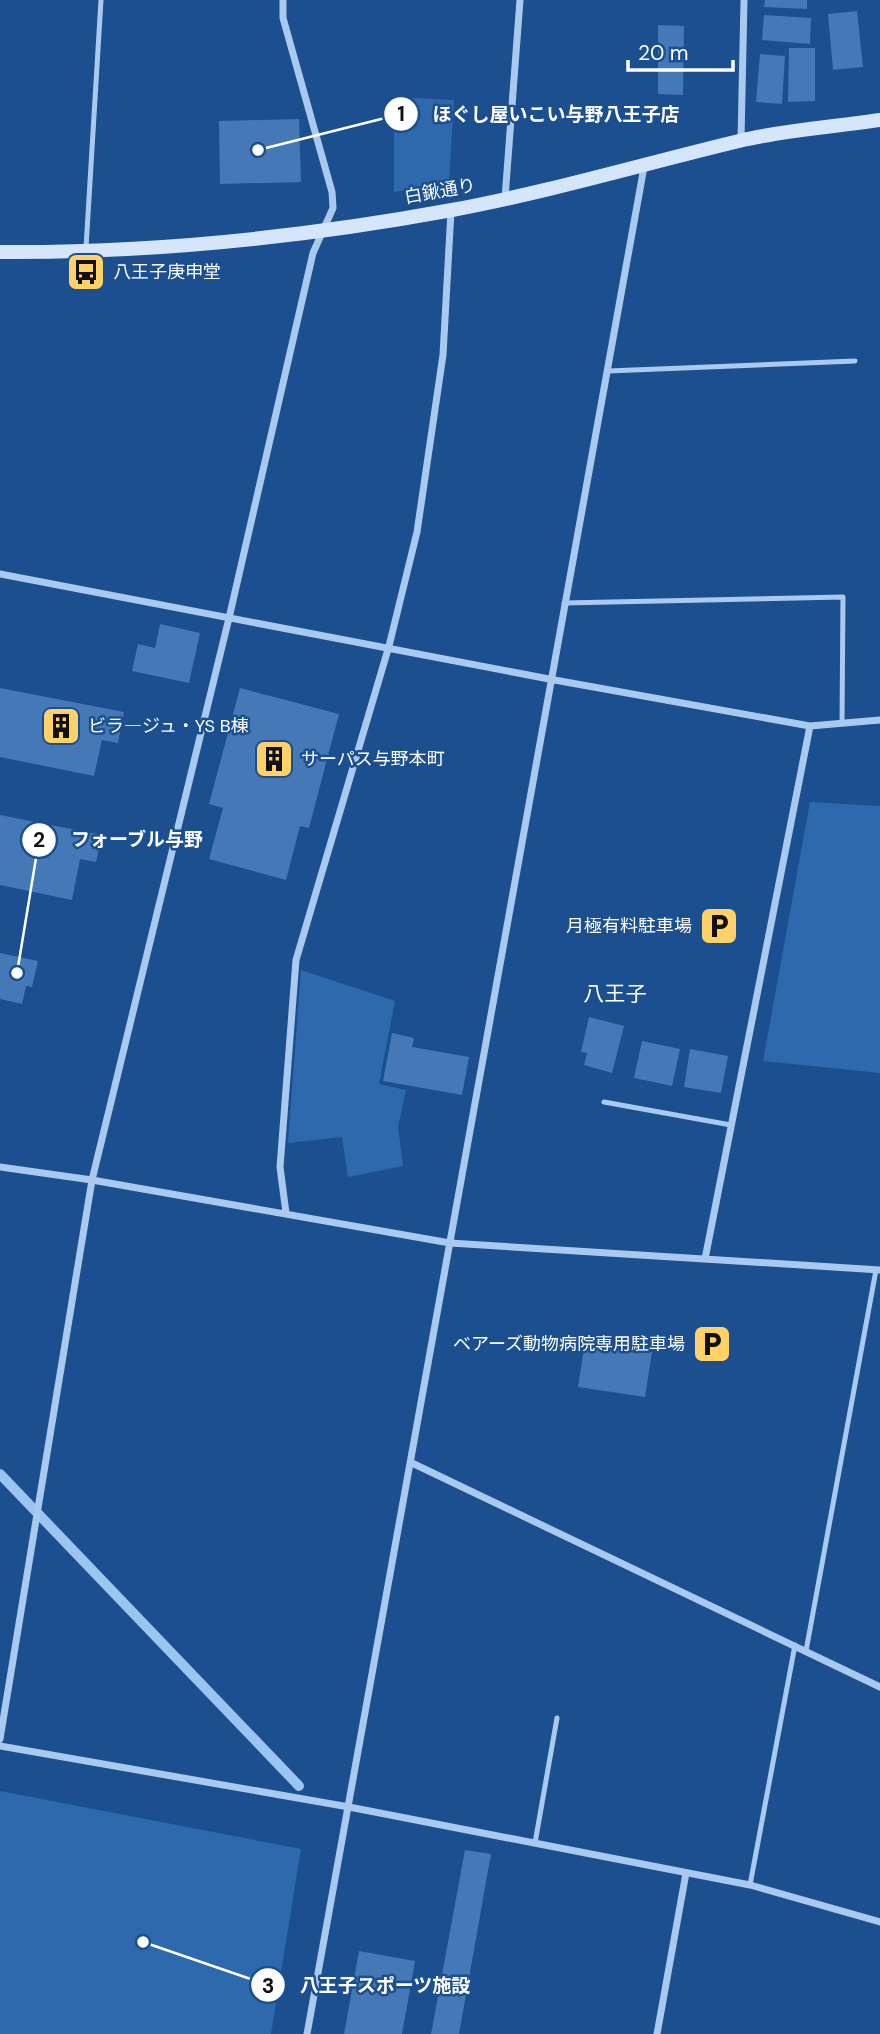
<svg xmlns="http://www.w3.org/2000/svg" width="880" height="2034" font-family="'DM Sans','Noto Sans JP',sans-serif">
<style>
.green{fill:#2e69ad}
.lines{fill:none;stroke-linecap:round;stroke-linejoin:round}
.stream{stroke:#9cc4f0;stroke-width:10}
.building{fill:#4478b7}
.lane{stroke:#a9c9ee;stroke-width:5}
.street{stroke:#a9c9ee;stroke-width:7}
.secondary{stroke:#d6e6fa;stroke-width:14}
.labels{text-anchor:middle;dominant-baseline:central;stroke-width:5;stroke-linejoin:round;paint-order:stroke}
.street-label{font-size:18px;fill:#fff;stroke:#1b4f8f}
.poi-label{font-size:18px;fill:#fff;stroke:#1b4f8f;text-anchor:start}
.quarter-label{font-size:21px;fill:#fff;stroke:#1b4f8f}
.leader{fill:none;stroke:#fff;stroke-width:2.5}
.callout-dot{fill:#fff;stroke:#1b4f8f;stroke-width:2.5}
.mark-label{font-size:21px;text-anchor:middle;font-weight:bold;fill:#111}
.callout-label{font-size:19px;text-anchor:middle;font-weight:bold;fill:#fff;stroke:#1b4f8f;stroke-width:5;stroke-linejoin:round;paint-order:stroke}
</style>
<rect width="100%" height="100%" fill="#1b4f8f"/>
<path class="green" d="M394,97L454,100L449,184L394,192Z
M810,802L880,806V1073L763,1061Z
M301,970L395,1001L379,1084L406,1090L398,1127L403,1166L348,1177L342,1137L288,1143Z
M0,1791L301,1849L271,2034H0Z"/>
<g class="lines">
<path class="stream" d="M0,1474L299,1786"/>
</g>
<path class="building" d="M765,0H807V9L764,7Z
M857,11L863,67L833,70L828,14Z
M764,15L811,18L810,44L762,40Z
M658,25L684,26L683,95L658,94Z
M789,48H815V101L788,102Z
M760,54L785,56L782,104L756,102Z
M299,119L301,182L220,184L219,121Z
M160,624L200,633L189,683L132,671L138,644L155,648Z
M0,688L124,712L118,743L102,740L94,776L0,757Z
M240,688L339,714L309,828L300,826L286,880L209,859L223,808L209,804Z
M0,815L102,835L96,862L80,859L72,900L0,885Z
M0,953L38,961L32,987L26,986L22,1004L0,999Z
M589,1017L624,1026L612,1073L584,1065L587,1053L581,1052Z
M392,1033L414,1038L412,1047L469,1057L462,1095L383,1081Z
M642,1041L680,1049L672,1086L634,1078Z
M690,1049L728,1056L721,1093L684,1087Z
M585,1342L652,1352L645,1397L578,1387Z
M465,1850L491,1854L459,2034H431Z
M359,1951L415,1961L402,2034H344Z"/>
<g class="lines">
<path class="lane" d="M86,248L101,0
M608,371L855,361
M564,603L843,597L842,724
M604,1102L731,1125
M806,1651L876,1270
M535,1843L557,1718
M750,1885L795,1645"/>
<path class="street" d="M741,140L744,0
M505,198L520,0
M0,574L549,679L810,726L880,720
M0,1167L92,1180L450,1243L880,1270
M286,1213L280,1167L296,960L389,646L417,532L443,355L451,211
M705,1259L810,726
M412,1463L880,1687
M0,1739L92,1180L229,618L313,253L333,208L332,192L283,18V0
M0,1746L349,1807L750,1885L880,1922
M307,2034L644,167
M657,2034L686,1873"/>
<path class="secondary" d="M0,252C149,253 305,237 452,210C549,192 643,164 739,141C784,130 834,127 880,120"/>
</g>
<defs>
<symbol id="bus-square" viewBox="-11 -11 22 22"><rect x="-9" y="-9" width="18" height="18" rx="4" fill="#ffd166" stroke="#1b4f8f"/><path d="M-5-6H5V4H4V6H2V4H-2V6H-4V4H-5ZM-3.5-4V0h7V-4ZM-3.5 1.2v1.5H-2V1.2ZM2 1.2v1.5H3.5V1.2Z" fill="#111"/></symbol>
<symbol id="building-square" viewBox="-11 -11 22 22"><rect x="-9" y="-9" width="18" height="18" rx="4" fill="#ffd166" stroke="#1b4f8f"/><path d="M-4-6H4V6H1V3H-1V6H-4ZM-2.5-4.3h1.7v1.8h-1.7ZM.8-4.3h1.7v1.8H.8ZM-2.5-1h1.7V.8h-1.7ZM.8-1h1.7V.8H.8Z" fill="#111"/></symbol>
<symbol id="parking-square" viewBox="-11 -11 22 22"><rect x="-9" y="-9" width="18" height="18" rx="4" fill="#ffd166" stroke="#1b4f8f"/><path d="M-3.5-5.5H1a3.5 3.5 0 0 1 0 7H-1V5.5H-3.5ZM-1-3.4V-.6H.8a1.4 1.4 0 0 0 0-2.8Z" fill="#111"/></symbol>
</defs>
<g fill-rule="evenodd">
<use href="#bus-square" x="64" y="250" width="44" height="44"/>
<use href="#building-square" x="39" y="704" width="44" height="44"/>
<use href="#building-square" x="252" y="737" width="44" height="44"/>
<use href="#parking-square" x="697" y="904" width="44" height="44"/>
<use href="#parking-square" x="690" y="1322" width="44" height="44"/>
</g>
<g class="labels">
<g class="street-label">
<text transform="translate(440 191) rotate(-10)">白鍬通り</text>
</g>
<g class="poi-label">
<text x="113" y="272">八王子庚申堂</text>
<text x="88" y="726">ビラ―ジュ・YS B棟</text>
<text x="301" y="759">サーパス与野本町</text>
<text x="692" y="926" text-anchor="end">月極有料駐車場</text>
<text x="685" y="1344" text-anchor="end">ベアーズ動物病院専用駐車場</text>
</g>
<g class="quarter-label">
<text x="615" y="994">八王子</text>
</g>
</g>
<path class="leader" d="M258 150L401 114M17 973L39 840M143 1942L268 1985"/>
<g class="callout-dot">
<circle cx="258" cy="150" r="7"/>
<circle cx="17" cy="973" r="7"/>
<circle cx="143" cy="1942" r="7"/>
<circle cx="401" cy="114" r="18"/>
<circle cx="39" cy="840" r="18"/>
<circle cx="268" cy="1985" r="18"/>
</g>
<g class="mark-label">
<text x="401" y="121">1</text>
<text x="39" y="847">2</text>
<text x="268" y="1993">3</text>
</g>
<g class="callout-label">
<text x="556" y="121">ほぐし屋いこい与野八王子店</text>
<text x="137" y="846">フォーブル与野</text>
<text x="385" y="1992">八王子スポーツ施設</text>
</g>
<path d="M628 60v10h105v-10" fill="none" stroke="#ffffff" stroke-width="3.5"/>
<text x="638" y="60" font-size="21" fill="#ffffff" stroke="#1b4f8f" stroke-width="5" paint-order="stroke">20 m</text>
</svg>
